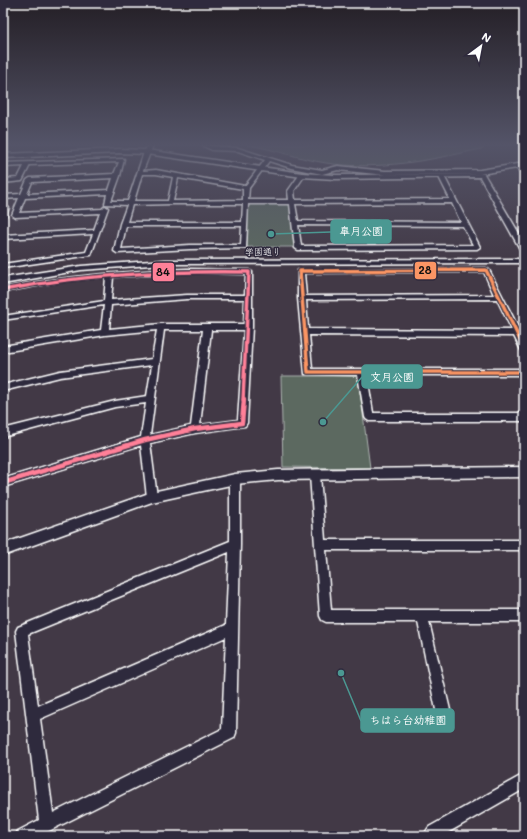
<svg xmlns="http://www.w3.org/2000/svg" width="527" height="839" font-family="Mali,'Klee One',sans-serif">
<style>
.green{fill:#5b6960;stroke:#adb4b0}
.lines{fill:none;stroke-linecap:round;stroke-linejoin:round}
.minor-casing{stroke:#fff;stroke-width:3}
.tertiary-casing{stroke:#fff;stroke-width:3}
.minor{fill:#2f2a3d;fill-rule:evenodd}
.tertiary{fill:#2f2a3d;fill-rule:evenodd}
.bus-1-far1-casing{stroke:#2f2a3d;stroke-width:6}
.bus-1-casing{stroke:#2f2a3d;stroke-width:8}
.bus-2-casing{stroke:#2f2a3d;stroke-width:6}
.bus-1-far1{stroke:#ff8098;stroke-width:3.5}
.bus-1{stroke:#ff8098;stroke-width:4.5}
.bus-2{stroke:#fb9564;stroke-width:3.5}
.labels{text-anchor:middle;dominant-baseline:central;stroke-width:3;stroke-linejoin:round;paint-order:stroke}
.far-street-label{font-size:9px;fill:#fff;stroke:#2f2a3d}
.leader{fill:none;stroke:#4b9892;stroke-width:1.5}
.callout-dot{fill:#4b9892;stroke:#2f2a3d;stroke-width:1.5}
.callout{fill:#4b9892;stroke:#4b9892;stroke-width:1.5}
.callout-label{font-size:11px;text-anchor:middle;font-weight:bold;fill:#fff}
.line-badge{stroke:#2f2a3d;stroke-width:1.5}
.pale-badge-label{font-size:11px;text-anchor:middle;font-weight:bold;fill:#111}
</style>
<rect width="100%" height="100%" fill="#423946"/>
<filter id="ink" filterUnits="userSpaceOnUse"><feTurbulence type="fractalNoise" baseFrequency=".025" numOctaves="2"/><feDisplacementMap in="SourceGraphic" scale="8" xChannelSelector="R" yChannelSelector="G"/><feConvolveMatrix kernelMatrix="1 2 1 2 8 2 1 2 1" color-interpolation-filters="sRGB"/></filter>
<g filter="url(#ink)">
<path class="green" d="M248,145H486L481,149C430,160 379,171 326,163C300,159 274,149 248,145Z
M247,203H290L297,247H246Z
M281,376H358L370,468L283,467Z"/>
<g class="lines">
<defs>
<path id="minor" d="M148,145H153L143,171L156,170L245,186L265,160L238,151L212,150L201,145L238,148L292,165L322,170L338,166L385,171L480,170L524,163V167L480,174L385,175L338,170L322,174L291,168L269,161L249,188L248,200H289L288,191L300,174L302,173L305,175L294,191L295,200L450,199L439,177L444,176L480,247L477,249L298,250L295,248L290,204H248L246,248L190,249L117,253L114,251L120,224L127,205L105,204L107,194L25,198L19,213L102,209L105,206L108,208L91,255L3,268V264L86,252L93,234L3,239V235L94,230L100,213L15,217L12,215L19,198L3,199V195L21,194L27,180L30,178L114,174L119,162L30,165L22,181L3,183V179L18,178L24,166L3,167V163L124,159L120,176L111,201H128L144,152ZM142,174H156L173,177L168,201H134ZM113,178L109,190L27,194L32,182ZM178,178L243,189V200L173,201ZM452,203L461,222L298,221L295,204ZM172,204H243L242,222H127L132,205ZM298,225L463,226L473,245L301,246ZM126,226H242L241,245H190L121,249Z
M520,167L524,171V177L522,176L517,169Z
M6,206L9,208L6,216L3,218V207Z
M486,268L489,270L521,333L524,340V351L521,350L514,336L309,335L312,369H524V375H367L373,413H524V421H369L366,419L365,417L358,375L305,374L298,298V270ZM484,272L494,295L306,296L304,273ZM497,299L512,330L308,329L306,300Z
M187,269L249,270L252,272V327L247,423L245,426L195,433L150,443L157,497L156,500L152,501L148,500L147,497L141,445L3,487V479L141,437L146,403L115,407L3,437V429L115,401L147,396L152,365L60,377L3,391V385L60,371L152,359L157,330L105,335L3,352V346L101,330L104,305L3,320V316L104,301L106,277L64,281L3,292V288C64,276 125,271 187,269ZM187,273L246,274L245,295H187L111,300L113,277ZM187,299H245L244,324H161L109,329L111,305ZM164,330H203L191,426L150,435ZM211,330H244L238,420L200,425Z
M315,471L318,472L320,475L325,540H524V550H326L331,610H524V622H429L450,710L448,715L443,717L438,715L436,710L418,622H326L322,620L320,616L310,475L312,472Z
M235,475L238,476L240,479V544L236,733L234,738L39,836H15L18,831L39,820L16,631L18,627L230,541V479L232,476ZM229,552L226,625L38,706L28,634ZM226,637L222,729L53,813L40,719Z
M524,774V789L442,836H423L429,827Z"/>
<path id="tertiary" d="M119,149L147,150L302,173L335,175L484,174L524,242V251L520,249L480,177L335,179L302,177L147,154L119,153L3,158V154Z
M524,259V263L165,264L81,270L3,284V278L81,266L165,260Z
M524,467V477L278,480L235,484L152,502L3,556V544L152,492L235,474L278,470Z"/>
</defs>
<use href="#minor" class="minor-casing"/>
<use href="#tertiary" class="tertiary-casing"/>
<use href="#minor" class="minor"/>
<use href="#tertiary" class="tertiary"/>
<defs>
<path id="bus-1-far1" d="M3,290C85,274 166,271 249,272L243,400"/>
<path id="bus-1" d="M3,483L145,440L195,429L242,423L244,399"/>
<path id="bus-2" d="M524,348L486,270L300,271L308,372H524"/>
</defs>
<use href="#bus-1-far1" class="bus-1-far1-casing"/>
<use href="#bus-1" class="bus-1-casing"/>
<use href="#bus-2" class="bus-2-casing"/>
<use href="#bus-1-far1" class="bus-1-far1"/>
<use href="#bus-1" class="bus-1"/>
<use href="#bus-2" class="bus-2"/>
</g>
</g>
<linearGradient id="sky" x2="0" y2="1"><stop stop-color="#241f26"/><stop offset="0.55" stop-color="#545468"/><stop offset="1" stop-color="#545468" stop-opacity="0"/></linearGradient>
<rect width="527" height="263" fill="url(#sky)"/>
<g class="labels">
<g class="far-street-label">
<text x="263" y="251">学園通り</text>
</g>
</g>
<path class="leader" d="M271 234L331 232M323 422L362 377M341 673L361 721"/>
<g class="callout-dot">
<circle cx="271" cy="234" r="4"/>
<circle cx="323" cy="422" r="4"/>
<circle cx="341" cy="673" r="4"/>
</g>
<g class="callout">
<rect x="331" y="220" width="60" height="23" rx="4"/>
<rect x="362" y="365" width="60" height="23" rx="4"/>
<rect x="361" y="709" width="93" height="23" rx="4"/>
</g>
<g class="callout-label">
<text x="361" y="235">皐月公園</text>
<text x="392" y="381">文月公園</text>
<text x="408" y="724">ちはら台幼稚園</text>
</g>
<g class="line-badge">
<rect x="414" y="261" width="23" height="19" rx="4" fill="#fb9564"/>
<rect x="152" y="262" width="23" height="20" rx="4" fill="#ff8098"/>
</g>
<g class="pale-badge-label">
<text x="425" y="274">28</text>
<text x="163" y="276">84</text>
</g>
<rect width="527" height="839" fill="none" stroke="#2f2a3d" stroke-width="16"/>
<rect x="8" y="8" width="511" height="823" fill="none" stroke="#fff" stroke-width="1.5" filter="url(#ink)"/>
<g transform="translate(481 46) rotate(32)" stroke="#2f2a3d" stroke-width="3" paint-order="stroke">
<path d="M0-3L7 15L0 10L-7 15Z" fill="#ffffff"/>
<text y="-6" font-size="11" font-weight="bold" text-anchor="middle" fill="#ffffff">N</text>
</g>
</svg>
